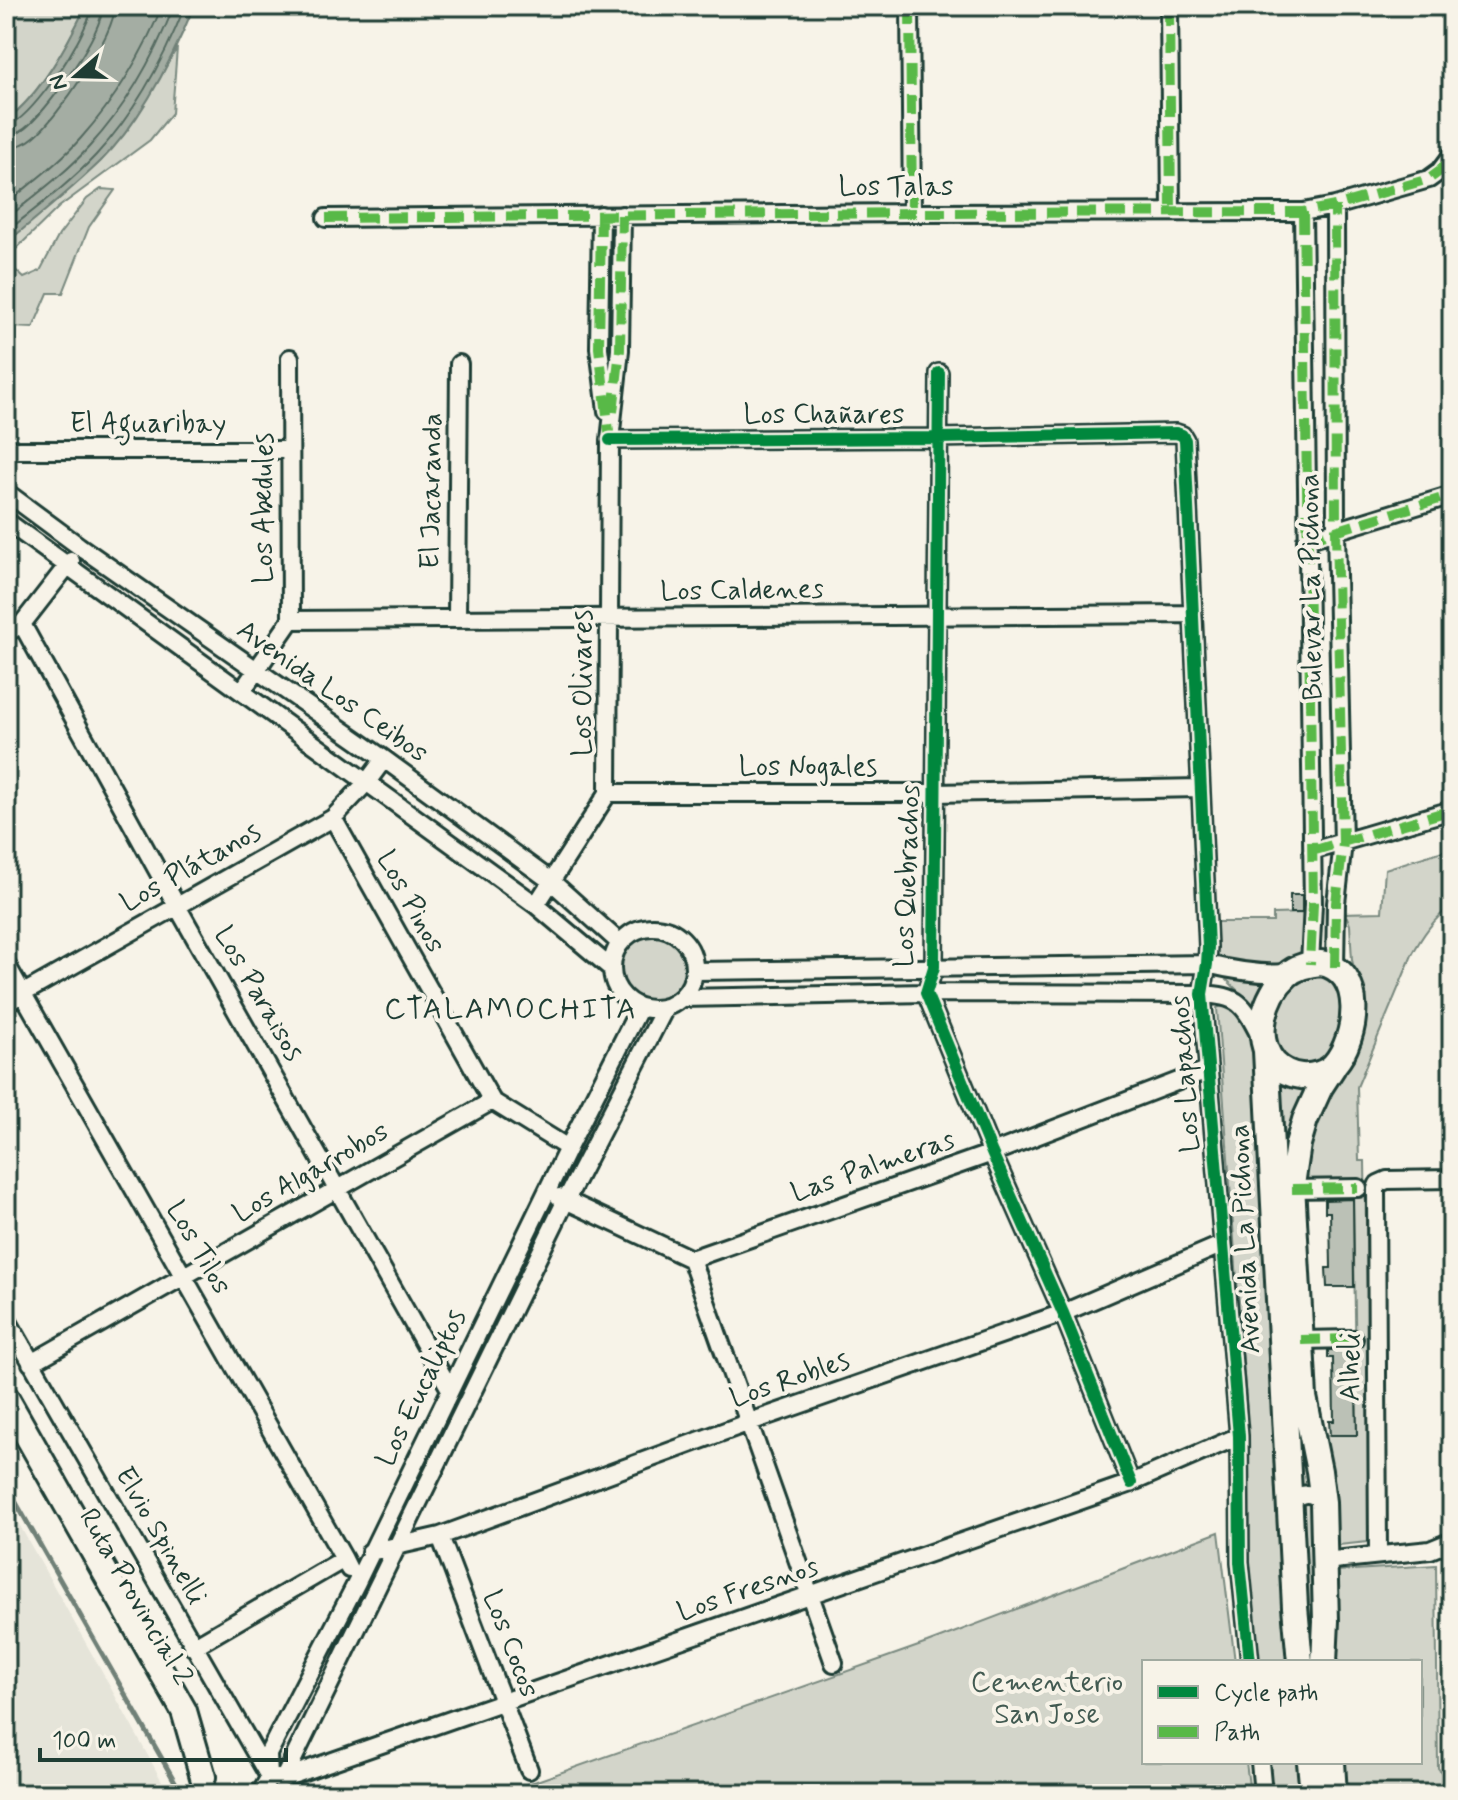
<svg xmlns="http://www.w3.org/2000/svg" width="1458" height="1800" font-family="Mynerve,sans-serif">
<style>
.built{fill:#e5e4d9}
.green{fill:#d3d5ca;stroke:#79897f;stroke-width:2}
.water{fill:#a4ada3;stroke:#6f8077;stroke-width:2}
.lines{fill:none;stroke-linecap:round;stroke-linejoin:round}
.shore{stroke:#546a60;stroke-width:2}
.stream{stroke:#6f8077;stroke-width:5}
.building{fill:#bbc1b6;stroke:#1f3d34;stroke-width:2}
.street-casing{stroke:#1f3d34;stroke-width:22}
.secondary-casing{stroke:#1f3d34;stroke-width:30}
.street{stroke:#f7f3e8;stroke-width:16}
.secondary{stroke:#f7f3e8;stroke-width:24}
.quiet{stroke:#58b947;stroke-width:10;stroke-dasharray:20 10;stroke-linecap:butt}
.cycleway-casing{stroke:#f7f3e8;stroke-width:17}
.cycleway{stroke:#00873e;stroke-width:12}
.labels{text-anchor:middle;dominant-baseline:central;stroke-width:8;stroke-linejoin:round;paint-order:stroke}
.street-label{font-size:28px;fill:#1f3d34;stroke:#f7f3e8}
.park-label{font-size:28px;fill:#435b52;stroke:#f7f3e8}
.neighbourhood-label{font-size:30px;letter-spacing:2px;fill:#1f3d34;stroke:#f7f3e8}
</style>
<rect width="100%" height="100%" fill="#f7f3e8"/>
<filter id="ink" filterUnits="userSpaceOnUse"><feTurbulence type="fractalNoise" baseFrequency=".0125" numOctaves="2"/><feDisplacementMap in="SourceGraphic" scale="16" xChannelSelector="R" yChannelSelector="G"/><feConvolveMatrix kernelMatrix="1 2 1 2 8 2 1 2 1" color-interpolation-filters="sRGB"/></filter>
<g filter="url(#ink)">
<path class="built" d="M6,1501L97,1663L169,1794H6Z"/>
<path class="green" d="M6,6H86C68,44 41,95 6,120Z
M177,48L172,113L150,140L59,207L13,252L11,266L24,278L40,271L59,235L87,199L101,189L115,190L89,227L63,293H48L33,328L10,327L9,337L6,342V243L101,161L129,128Z
M1452,848V905C1434,919 1423,934 1412,955L1357,1087L1359,1161H1365L1371,1540L1368,1542L1339,1545L1334,1541L1322,1435L1357,1434L1353,1193L1300,1181L1302,1165L1360,990L1352,960L1350,925L1347,917L1342,913L1382,912L1385,869Z
M1306,913L1303,952C1280,976 1245,966 1217,955L1216,922H1273V914Z
M612 968a41 41 0 1 1 82 0a41 41 0 1 1-82 0Z
M1314,972L1338,981L1345,1019L1329,1058L1305,1069L1278,1055C1271,1036 1271,1004 1286,988C1293,981 1305,977 1314,972Z
M1225,978L1270,982L1257,1010Z
M1225,1004C1255,1018 1255,1062 1259,1091L1292,1662H1259L1248,1555L1246,1507L1247,1416L1217,1008Z
M1274,1073L1311,1087L1284,1172Z
M1296,1400L1310,1485H1299Z
M1301,1500L1311,1503L1312,1505L1315,1606L1306,1603Z
M1219,1532L1235,1662H1144V1762H1246L1250,1794H500L927,1643Z
M1436,1565L1438,1768L1452,1786V1794H1344L1341,1762H1420V1662H1334L1338,1604L1337,1571Z
M1269,1762H1301L1304,1794H1272Z"/>
<path class="water" d="M86,6H194C172,60 141,122 99,163C70,191 38,217 6,243V120C40,96 68,43 86,6Z"/>
<g class="lines">
<path class="shore" d="M6,126C26,123 65,65 75,46C82,35 86,23 92,12L93,6
M6,136C15,135 22,132 29,125C51,104 101,36 103,6
M6,148C17,147 26,144 34,137C58,117 114,36 115,6
M6,204C31,183 59,163 81,138C115,100 143,53 162,6
M6,219C34,196 65,174 89,147C126,107 154,57 174,6
M6,232C36,208 69,184 96,155C135,113 164,59 185,6"/>
<path class="stream" d="M6,1485L182,1794"/>
</g>
<path class="building" d="M1290,895H1302V913H1290Z
M1353,1199L1354,1287H1327L1326,1268H1331L1330,1212H1325V1200Z
M1328,1350H1355L1357,1435H1330L1329,1421H1334L1333,1358H1328Z"/>
<g class="lines">
<defs>
<path id="street" d="M910,6L912,213
M1169,6L1171,211
M1303,212L1313,904L1310,964
M601,215L599,348L607,411
M326,218L912,213L1303,212L1335,206L1429,179L1440,171L1452,155
M939,373L934,967L926,993L992,1153L1063,1313L1131,1483
M610,440L938,438L1176,433L1182,435L1185,440L1208,947L1207,964L1202,994L1239,1436L1240,1562L1250,1662
M6,450H290
M6,492L79,546L384,759L551,881L620,943
M6,521L536,905L612,969
M1306,540L1452,495
M457,618L459,364
M291,620L1193,614
M22,624L177,906L450,1389
M6,633L22,624L71,561
M242,691L291,620L290,358
M608,793H935L1200,788
M333,818L492,1101L568,1148
M1312,851L1452,810
M536,905L608,793L610,440L620,350L622,215
M612 968a41 41 0 1 1 82 0a41 41 0 1 1-82 0Z
M6,964L344,1559
M1335,967L1336,903L1343,843L1336,531L1335,206
M695,971L1207,964C1235,971 1260,975 1289,973
M682,998L926,993L1202,994C1239,996 1243,1003 1260,1036
M6,1003L333,818L367,782L384,759
M1292,1189L1358,1188
M559,1197L691,1259L834,1663
M691,1259L992,1153L1207,1070
M6,1318L267,1773
M1301,1340L1354,1339
M31,1363L492,1101
M1290,1502C1302,1492 1310,1491 1323,1502
M440,1536L529,1770
M370,1552L440,1536L747,1423L1063,1313L1223,1244
M1378,1555L1376,1189L1378,1184L1387,1180L1452,1179
M1324,1561L1430,1550L1452,1541
M193,1647L344,1559L349,1569
M1260,1762L1263,1794
M269,1778H284L1131,1483L1239,1436
M284,1778L566,1200L665,1008
M260,1794L269,1778L268,1754L357,1582L568,1148L640,1007"/>
<path id="secondary" d="M1321,963C1366,971 1358,1038 1334,1065C1327,1073 1312,1077 1301,1076C1291,1075 1281,1070 1274,1063C1252,1038 1265,995 1287,975C1297,966 1309,964 1321,963Z
M1266,1051L1295,1607L1300,1662
M6,1398L184,1711L203,1777
M1324,1662L1326,1621L1323,1502L1319,1471L1304,1397L1292,1185L1298,1144L1305,1120L1320,1087L1333,1067
M1310,1762L1313,1794
M1332,1762L1334,1794"/>
</defs>
<use href="#street" class="street-casing"/>
<use href="#secondary" class="secondary-casing"/>
<use href="#street" class="street"/>
<use href="#secondary" class="secondary"/>
<path class="quiet" d="M910,6L912,213
M1169,6L1171,211
M1303,212L1313,904L1310,964
M601,215L599,348L610,440
M326,218L912,213L1303,212L1335,206L1429,179L1440,171L1452,155
M613,412L620,350L622,215
M1306,540L1452,495
M1312,851L1452,810
M1335,967L1336,903L1343,843L1336,531L1335,206
M1292,1189L1358,1188
M1301,1340L1354,1339"/>
<defs>
<path id="cycleway" d="M939,373L934,967L926,993L992,1153L1063,1313L1131,1483
M610,440L938,438L1176,433L1182,435L1185,440L1208,947L1207,964L1202,994L1239,1436L1240,1562L1250,1662"/>
</defs>
<use href="#cycleway" class="cycleway-casing"/>
<use href="#cycleway" class="cycleway"/>
</g>
</g>
<g class="labels">
<g class="street-label">
<text x="896" y="187">Los Talas</text>
<text x="824" y="415">Los Chañares</text>
<text x="148" y="424">El Aguaribay</text>
<text transform="translate(432 491) rotate(-89)">El Jacaranda</text>
<text transform="translate(264 508) rotate(-90)">Los Abedules</text>
<text transform="translate(1312 587) rotate(-91)">Bulevar La Pichona</text>
<text transform="translate(742 591) rotate(-1)">Los Caldenes</text>
<text transform="translate(583 683) rotate(-90)">Los Olivares</text>
<text transform="translate(332 692) rotate(35)">Avenida Los Ceibos</text>
<text x="808" y="767">Los Nogales</text>
<text transform="translate(191 868) rotate(-29)">Los Plátanos</text>
<text transform="translate(908 876) rotate(-88)">Los Quebrachos</text>
<text transform="translate(410 902) rotate(61)">Los Pinos</text>
<text transform="translate(258 994) rotate(60)">Los Paraisos</text>
<text transform="translate(1186 1074) rotate(-94)">Los Lapachos</text>
<text transform="translate(873 1167) rotate(-19)">Las Palmeras</text>
<text transform="translate(311 1173) rotate(-30)">Los Algarrobos</text>
<text transform="translate(1246 1239) rotate(-93)">Avenida La Pichona</text>
<text transform="translate(198 1248) rotate(60)">Los Tilos</text>
<text transform="translate(1351 1367) rotate(-90)">Alheli</text>
<text transform="translate(790 1380) rotate(-19)">Los Robles</text>
<text transform="translate(422 1388) rotate(-64)">Los Eucaliptos</text>
<text transform="translate(160 1536) rotate(60)">Elvio Spinelli</text>
<text transform="translate(748 1590) rotate(-19)">Los Fresnos</text>
<text transform="translate(135 1597) rotate(60)">Ruta Provincial 2</text>
<text transform="translate(510 1644) rotate(69)">Los Cocos</text>
</g>
<g class="park-label">
<text x="1047" y="1683">Cementerio<tspan x="1047" dy="32">San Jose</tspan></text>
</g>
<g class="neighbourhood-label">
<text x="511" y="1009">CTALAMOCHITA</text>
</g>
</g>
<rect width="1458" height="1800" fill="none" stroke="#f7f3e8" stroke-width="32"/>
<rect x="16" y="16" width="1426" height="1768" fill="none" stroke="#1f3d34" stroke-width="3" filter="url(#ink)"/>
<rect x="1142" y="1660" width="280" height="104" fill="#f7f3e8" stroke="#a1aaa0" stroke-width="2"/>
<rect x="1158" y="1686" width="40" height="12" fill="#00873e" stroke="#a1aaa0" stroke-width="2"/>
<text x="1214" y="1700" font-size="24" fill="#1f3d34">Cycle path</text>
<rect x="1158" y="1726" width="40" height="12" fill="#58b947" stroke="#a1aaa0" stroke-width="2"/>
<text x="1214" y="1740" font-size="24" fill="#1f3d34">Path</text>
<g transform="translate(76 76) rotate(250)" stroke="#f7f3e8" stroke-width="6" paint-order="stroke">
<path d="M0-6L14 30L0 20L-14 30Z" fill="#1f3d34"/>
<text y="-12" font-size="22" font-weight="bold" text-anchor="middle" fill="#1f3d34">N</text>
</g>
<path d="M40 1748v12h246v-12" fill="none" stroke="#1f3d34" stroke-width="4"/>
<text x="52" y="1748" font-size="24" fill="#1f3d34" stroke="#f7f3e8" stroke-width="6" paint-order="stroke">100 m</text>
</svg>
